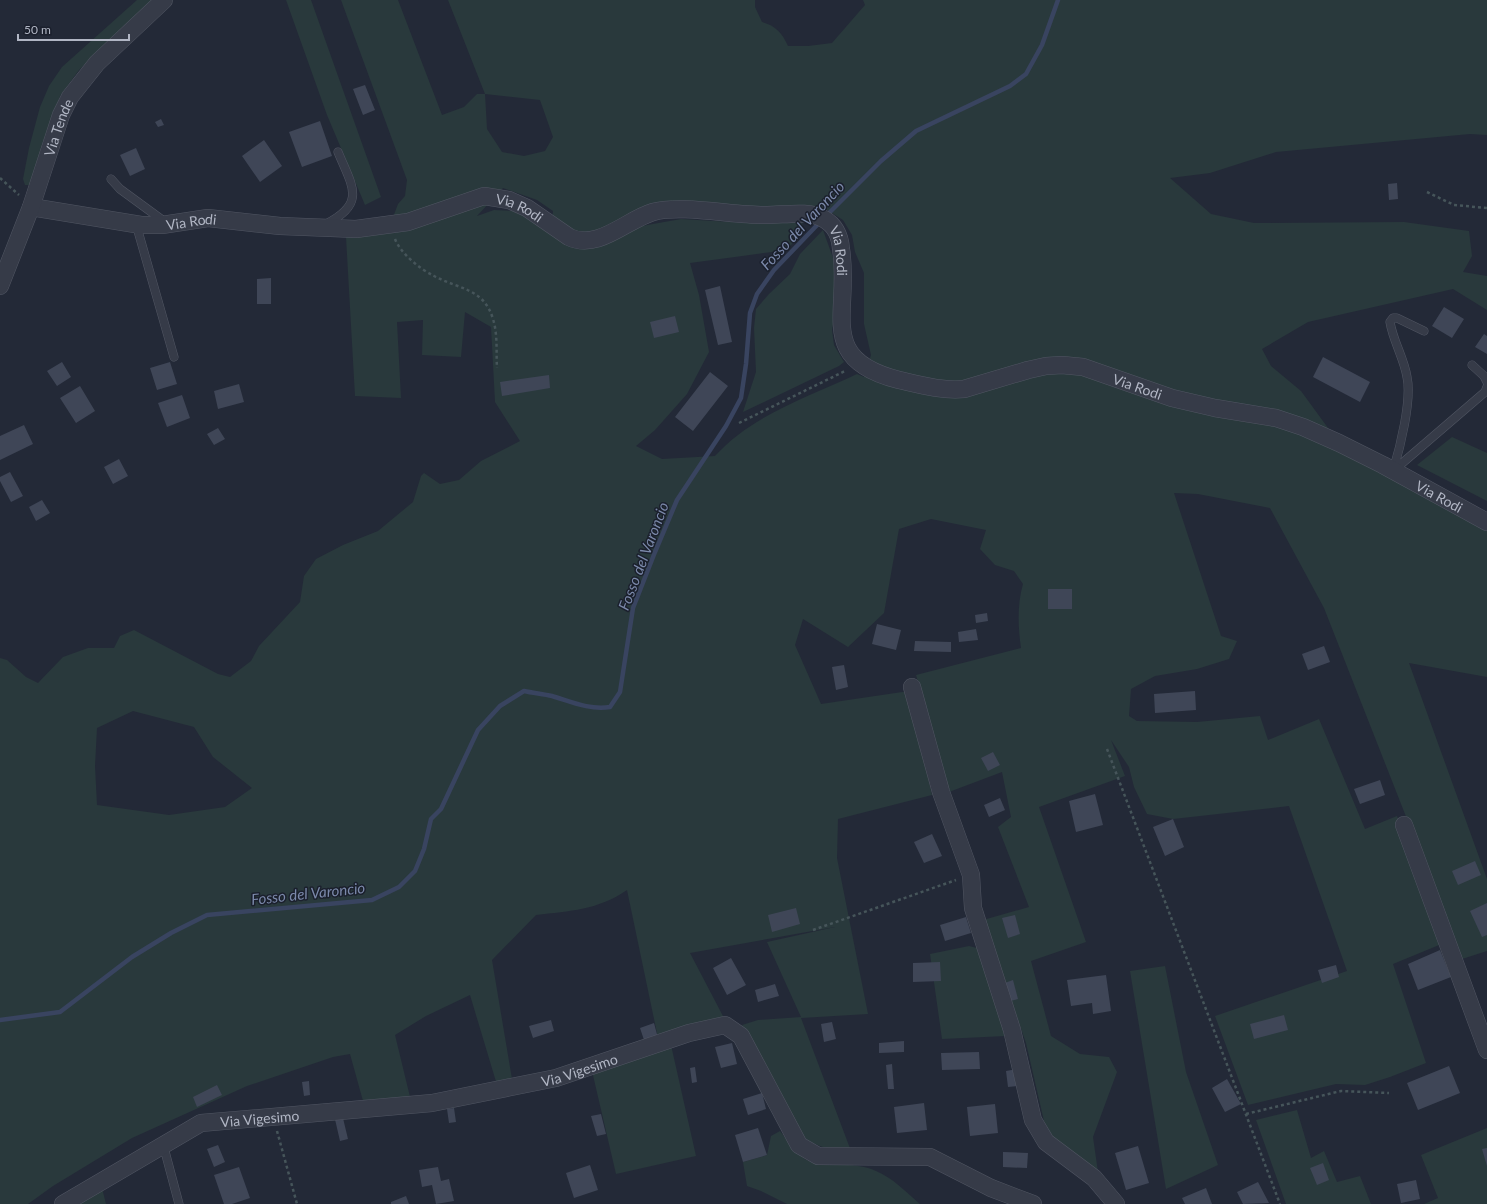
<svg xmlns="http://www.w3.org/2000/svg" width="1487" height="1204" font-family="Lato,sans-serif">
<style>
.green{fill:#29393c;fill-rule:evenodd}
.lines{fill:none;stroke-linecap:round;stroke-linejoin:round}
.stream{stroke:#394460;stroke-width:4.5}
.building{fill:#3f4657}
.lane-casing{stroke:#515663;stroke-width:9}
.street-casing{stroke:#515663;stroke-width:18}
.path{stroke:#46555a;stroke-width:2.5;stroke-dasharray:3 3;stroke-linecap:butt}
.lane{stroke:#363b48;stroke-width:8}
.street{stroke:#363b48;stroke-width:17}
.labels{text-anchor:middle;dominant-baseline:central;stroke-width:3;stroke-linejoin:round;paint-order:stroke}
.street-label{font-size:14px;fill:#b1b6c4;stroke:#1b202d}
.water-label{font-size:15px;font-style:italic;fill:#7b89aa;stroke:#1b202d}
</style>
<rect width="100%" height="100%" fill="#232937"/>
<path class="green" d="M137,0H155L79,70L60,96L30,185H25L23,179L29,148L40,107L49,86L62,67Z
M286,0H311L381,197L365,205L327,115Z
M341,0H398L442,115L464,107L477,94H485L448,0H755V7L762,22C776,26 782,33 788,46H808L832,43L865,5L863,0H1487V135L1470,134L1276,152L1210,173L1170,178L1211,214L1254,223L1404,222L1469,231L1472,256L1463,272L1487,276V310L1453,289L1308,322L1262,349L1271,366L1301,391L1339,443L1487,522V677L1409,663L1487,879V951L1462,959L1324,608L1270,508L1198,494L1174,493L1221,636L1237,641L1229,659L1197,669L1155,676L1131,689L1129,716L1137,721L1197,722L1260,716L1268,740L1319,719L1365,829L1397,816L1444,943L1393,964L1426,1063L1390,1077L1365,1085L1336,1084L1248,1105L1215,1016L1347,971L1289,806L1173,819L1147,814L1134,787L1129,767L1111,740L1125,776L1039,807L1086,942L1031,961L1051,1036L1080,1054L1109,1057L1117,1072L1093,1137L1098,1172L1060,1145L1051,1134L1044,1121L1026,1043L983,920L1029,907L998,827L1011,817L1002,772L949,792L916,675L1021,648C1018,627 1017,605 1023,584L1014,571L995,565L980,549L986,530L931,519L899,529L884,613L848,647L803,619L795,645L821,704L909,691L932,795L838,819L837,858L868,1014L801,1018L851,1151C831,1150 818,1148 802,1136L744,1034L742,1025L758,1020L801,1017L767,942L835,927L690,953L724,1018L658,1038L627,890C598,910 570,911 536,915L492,960L512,1079L497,1085L470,995L426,1016L395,1035L411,1101H363L350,1054L333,1057L247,1086L132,1138L53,1186L28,1204H0V658L7,660L26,677L38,683L63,657L88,648H114L120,636L134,630L218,674L230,677L251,661L259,646L300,602L304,576L316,559L343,545L378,531L413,502L421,476L424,473L440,484L459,480L481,461L520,441L495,402L491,327L465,312L461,357L422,355L423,320L397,322L401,398L355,396L346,237L387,233L398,204L405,196L407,180ZM485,94L540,100L553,137L545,151L524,156L502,152L487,129ZM503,188L537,200L553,211L551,231L515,211L494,210L477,216ZM665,202L802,210L824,208L843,220L852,235L855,252L864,273V324L871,355L864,377L857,374C808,397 752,415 715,456L662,459L636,446L655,430L687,394L709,352L699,295L690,263L787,250L803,230L802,221L748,223L681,219L625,229L641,207ZM133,711L194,727L213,757L252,788L225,807L169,815L97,805L95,766L97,728Z
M823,230L837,269L836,309L832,330L834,345L844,362L839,366L743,412L756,372L754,328L756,309L769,294L790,274L800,254Z
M1452,437L1487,453V501L1417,465Z
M969,946L977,948L1006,1036L942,1039L930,954Z
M1165,966L1186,1072L1218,1165L1166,1189L1130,971Z
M671,1045L696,1156L616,1174L592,1071Z
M1297,1110L1311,1158L1324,1151L1337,1182L1360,1176L1371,1204H1286L1256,1120Z
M1487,1128V1204H1424L1438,1198L1421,1155Z
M780,1131C788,1141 799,1159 812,1162C833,1168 855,1161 876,1171C893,1178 906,1192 920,1204H787L761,1191L747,1186L743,1162L767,1155L771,1136Z
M102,1188L106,1204H74Z"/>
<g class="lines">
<path class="stream" d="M825,217L881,161L916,131L1010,86L1026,74L1042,45L1058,0
M0,1020L60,1012L132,957L171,933L207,915L372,900L399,887L415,871L424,849L431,819L441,809L478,730L500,706L524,691C533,693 543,694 552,696C572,702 589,710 610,707L620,692L633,608L655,552L677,500L726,426L741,398L746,364L750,313L757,294L774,270L820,222"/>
</g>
<path class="building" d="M365,85L375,110L363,115L353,89Z
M161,119L164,125L158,127L155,122Z
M320,121L332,156L302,167L289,132Z
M264,140L282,166L260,182L242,156Z
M136,148L145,169L130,176L120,155Z
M1397,183L1398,199L1389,200L1388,184Z
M271,278V304H257V279Z
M720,286L732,342L718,345L705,290Z
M1444,307L1464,319L1452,338L1432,326Z
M675,316L679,332L654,338L650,322Z
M1484,334L1487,336V354L1475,347Z
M1323,357L1370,382L1360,402L1313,377Z
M62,362L71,377L57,386L47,371Z
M170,362L177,384L157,390L150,368Z
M710,372L728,386L693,431L675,417Z
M549,375L550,388L502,396L500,382Z
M239,384L244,402L218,409L214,391Z
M80,386L95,411L76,423L60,398Z
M182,395L190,418L167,427L158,403Z
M24,425L33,444L0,460V436Z
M218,428L225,439L214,445L207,434Z
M119,459L128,476L113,484L104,467Z
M10,472L23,496L11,502L0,481V477Z
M42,500L50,513L36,521L29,507Z
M1048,589H1072V609H1048Z
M987,613L988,621L976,623L975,615Z
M877,624L901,630L896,650L872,644Z
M976,629L978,640L959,642L958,632Z
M915,641L951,642V652L914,651Z
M1324,646L1330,662L1308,670L1302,654Z
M844,665L848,687L836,690L832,667Z
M1195,691L1196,710L1155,713L1154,694Z
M993,752L1000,765L988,771L981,758Z
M1380,780L1385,795L1360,804L1354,789Z
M1095,794L1103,825L1076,832L1069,801Z
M1000,798L1005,810L989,817L984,805Z
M1173,819L1184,847L1165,856L1153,827Z
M932,834L942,856L924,863L914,842Z
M1475,861L1481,875L1458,885L1452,871Z
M1487,903V935L1482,937L1470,911Z
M796,908L800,924L772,932L768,915Z
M1015,915L1020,934L1008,938L1002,918Z
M966,917L971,933L945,941L940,925Z
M1440,950L1451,977L1418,990L1408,964Z
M731,958L746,985L727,995L713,968Z
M940,962L941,981L913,982V963Z
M1336,965L1339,977L1322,983L1318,970Z
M1106,975L1111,1011L1093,1014L1092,1003L1071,1006L1067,980Z
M1013,980L1018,999L1007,1002L1002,984Z
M775,984L779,996L758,1002L755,990Z
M1284,1015L1288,1030L1254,1039L1250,1024Z
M551,1020L554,1031L533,1038L529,1026Z
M832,1022L836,1039L824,1042L821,1024Z
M654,1023L658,1038L645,1043L640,1028Z
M904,1041V1052L879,1053V1043Z
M732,1043L737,1064L721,1068L715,1047Z
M979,1052L980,1069L942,1070L941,1053Z
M892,1064L894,1089H888L886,1065Z
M1449,1066L1460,1093L1418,1110L1407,1083Z
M695,1067L697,1082L692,1083L690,1068Z
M1017,1069L1019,1086L1008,1087L1006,1071Z
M1227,1079L1241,1104L1225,1112L1212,1088Z
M309,1081L310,1095L304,1096L302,1082Z
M217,1085L222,1095L197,1107L193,1097Z
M762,1093L766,1109L748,1115L743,1099Z
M924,1103L927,1130L897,1133L894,1107Z
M995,1104L998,1133L970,1136L967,1107Z
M454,1108L456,1122L449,1123L447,1109Z
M342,1114L348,1139L340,1141L334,1115Z
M601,1114L606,1134L597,1136L591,1116Z
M758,1128L767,1155L743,1162L735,1135Z
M218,1145L225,1162L214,1167L207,1149Z
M1138,1146L1149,1183L1126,1190L1115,1153Z
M1487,1148V1166L1482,1149Z
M1003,1152L1028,1153L1027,1168L1003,1167Z
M1323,1163L1329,1180L1317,1185L1310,1168Z
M590,1165L598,1190L574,1198L566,1173Z
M239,1167L250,1198L232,1204H224L214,1175Z
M438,1167L441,1181L449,1179L454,1201L436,1204L432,1185L422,1187L419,1170Z
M1416,1180L1420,1199L1401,1203L1397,1184Z
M1258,1182L1269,1203L1243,1204L1237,1192Z
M1206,1188L1212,1204H1185L1182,1198Z
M406,1196L409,1204H391V1202Z"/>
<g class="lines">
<defs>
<path id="lane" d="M111,179L120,189L165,222
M136,224L174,357
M326,224C367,203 352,186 338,152
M1424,331L1397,318H1393L1390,322C1393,341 1404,358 1407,377C1412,400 1400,448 1393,471L1485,392L1487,387
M1472,365L1484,376L1487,382
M163,1144L179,1204"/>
<g id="street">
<path id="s1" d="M31,207L141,225H162L208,218L280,226L356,229L408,222L484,196L509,200L527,208L569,237C598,251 626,220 653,212C682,204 735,216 767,215C785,215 809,210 824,219C836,226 840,236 841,249C851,312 815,359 899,380C921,385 942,391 964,389L1028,370L1046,366L1062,365L1083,367L1172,398L1215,408L1276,418L1303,427L1339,443L1383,465L1487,522"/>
<path id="s2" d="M0,286L31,207L61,115L70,97L97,63L164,0"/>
<path d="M912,687L941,792L971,875L973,908L1012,1030L1033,1120L1046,1142L1094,1178L1116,1204"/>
<path d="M1404,825L1487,1050"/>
<path id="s3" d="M63,1204L201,1123L432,1103L556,1078L689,1033L725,1025L741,1036L799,1145L818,1156L930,1157L991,1188L1033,1204"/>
</g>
</defs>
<use href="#lane" class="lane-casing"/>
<use href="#street" class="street-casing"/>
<path class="path" d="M0,178L19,195
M1427,192L1454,205L1487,208
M395,239C401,254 420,269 434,276C458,289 484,288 493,319C498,335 496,353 497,368
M739,423L845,371
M1107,749L1280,1204
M813,930L956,880
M1246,1114L1341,1091L1389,1093
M277,1131L297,1204"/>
<use href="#lane" class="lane"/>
<use href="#street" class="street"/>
</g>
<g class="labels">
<g class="street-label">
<text stroke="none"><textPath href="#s2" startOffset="169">Via Tende</textPath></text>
<text stroke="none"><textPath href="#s1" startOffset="498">Via Rodi</textPath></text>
<text stroke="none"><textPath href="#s1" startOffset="162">Via Rodi</textPath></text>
<text stroke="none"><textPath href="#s1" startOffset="857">Via Rodi</textPath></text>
<text stroke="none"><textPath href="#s1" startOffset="1264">Via Rodi</textPath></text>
<text stroke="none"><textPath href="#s1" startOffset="1588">Via Rodi</textPath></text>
<text stroke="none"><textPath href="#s3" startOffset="543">Via Vigesimo</textPath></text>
<text stroke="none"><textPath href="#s3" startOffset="219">Via Vigesimo</textPath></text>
</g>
<g class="water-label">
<text transform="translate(802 225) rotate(-47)">Fosso del Varoncio</text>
<text transform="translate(643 556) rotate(-69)">Fosso del Varoncio</text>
<text transform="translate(308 893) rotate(-6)">Fosso del Varoncio</text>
</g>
</g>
<path d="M18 34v6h111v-6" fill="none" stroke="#b1b6c4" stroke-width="2"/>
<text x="24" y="34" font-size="12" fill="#b1b6c4" stroke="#1b202d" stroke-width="3" paint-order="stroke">50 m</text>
</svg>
